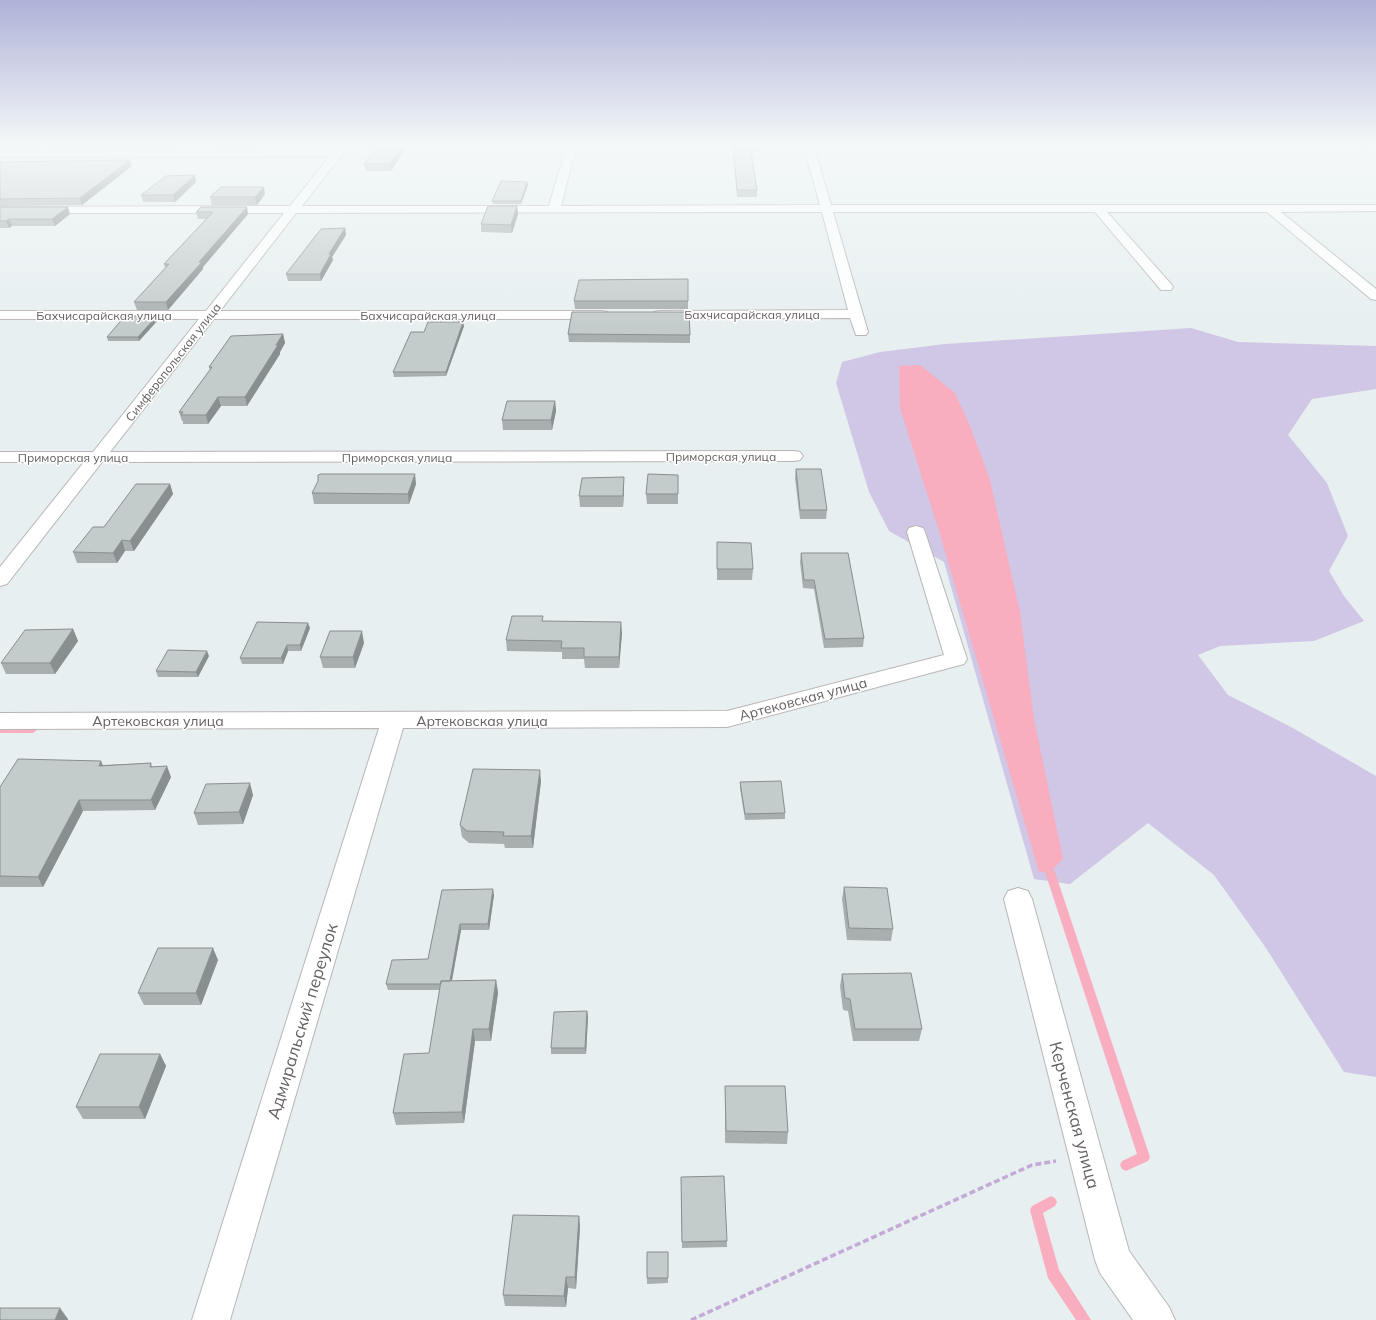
<svg xmlns="http://www.w3.org/2000/svg" width="1376" height="1320" font-family="Mulish,sans-serif">
<style>
.green{fill:#d0c6e5}
.water{fill:#f9aec0}
.lines{fill:none;stroke-linecap:round;stroke-linejoin:round}
.stream{fill:#f9aec0;fill-rule:evenodd}
.street-casing{stroke:#bbb4b5;stroke-width:2}
.path-far1{stroke:#c4aad6;stroke-width:1.5;stroke-dasharray:2 1;stroke-linecap:butt}
.path{stroke:#c4aad6;stroke-width:3.5;stroke-dasharray:6 3;stroke-linecap:butt}
.street{fill:#fff;fill-rule:evenodd}
.wall{fill:#a9afaf}
.shaded-wall{fill:#898e8e}
.building{fill:#c4cbcb;stroke:#898e8e}
.labels{text-anchor:middle;dominant-baseline:central;stroke-width:3;stroke-linejoin:round;paint-order:stroke}
.far-street-label{font-size:12px;fill:#665f60;stroke:#fff}
.street-label{font-size:14px;fill:#665f60;stroke:#fff}
.near-street-label{font-size:17px;fill:#665f60;stroke:#fff}
</style>
<rect width="100%" height="100%" fill="#e7eff0"/>
<path class="green" d="M0,144H321L265,145L235,150L214,151L219,145H0Z
M1191,328L1238,342L1376,346V389L1312,399L1288,435L1327,483L1348,536L1329,571L1344,596L1364,621L1314,641L1220,646L1198,655L1228,695L1291,727L1376,776V1077L1344,1072L1266,948L1214,875L1148,823L1070,884L1034,879L944,562L889,531L869,492L836,383L842,362L880,352L945,344Z"/>
<path class="water" d="M920,365L955,393L970,426L990,480L1020,612L1034,719L1063,859L1050,872H1039L938,528L900,408L899,366Z"/>
<g class="lines">
<path class="stream" d="M0,727H33L37,730L33,733H0Z
M1050,868L1053,869L1055,872L1150,1157L1148,1161L1126,1171L1122,1169L1120,1165L1122,1161L1137,1154L1045,872L1047,869Z
M1051,1196L1055,1198L1057,1202L1055,1206L1043,1213L1059,1270L1091,1320H1076L1048,1278L1030,1210L1032,1206Z"/>
<defs>
<path id="street" d="M340,144H350L302,206H549L567,144H577L561,206L820,205L803,144H813L831,205H1376V211L1281,212L1376,289V300L1371,299L1267,212H1107L1171,284L1173,287L1171,290H1161L1095,212H833L868,332L866,335H856L850,318L659,319L654,318L652,315L654,312L659,311L848,310L822,212L296,213L220,311H602L607,312L609,315L607,318L602,319H214L110,452L794,451L800,452L803,456L800,460L794,461L102,462L7,584L0,586V567L84,462H0V452H93L199,319H0V311H206L284,213H0V207L290,206L330,156L0,157V151L335,150Z
M916,526L923,528L925,532L967,659L964,664L727,727L403,728L230,1320H192L379,728L0,729V713L727,711L944,655L907,532L909,528Z
M1018,888L1028,891L1032,899L1129,1251L1169,1307L1175,1320H1133L1100,1273L1095,1260L1004,899L1008,891Z"/>
</defs>
<use href="#street" class="street-casing"/>
<path class="path-far1" d="M1341,144L1376,154
M826,145L839,144"/>
<path class="path" d="M691,1320L1032,1165L1056,1161"/>
<use href="#street" class="street"/>
</g>
<path class="wall" d="M409,144L391,171H366L364,164Z
M732,144H761V151L751,152L757,190V197H737Z
M0,162L132,166L82,205L0,206Z
M196,182L175,202H143L141,195Z
M527,182L528,185L521,204H493L492,201Z
M265,194L257,205H212L210,197Z
M517,206L518,214L512,233L481,232V224Z
M0,207L70,214L55,226H12L9,228H0Z
M201,207L248,214L203,267V269L168,310H137L134,302L165,268L164,264L206,219H198L196,212Z
M345,228L346,235L332,257L333,260L321,281H288L286,274Z
M688,279V309H575L574,301Z
M158,320L139,341H108L107,337Z
M464,326L446,376L394,377L393,372L424,332Z
M283,334L285,343L280,352V354L247,406H221L208,424H183V421H182L179,412L210,370L209,367Z
M568,334L690,335V343L569,342Z
M555,401L556,411L552,430H503L502,420Z
M796,469L827,510L826,519H800L795,478Z
M678,475V504H647L646,494Z
M170,484L173,494L134,551H125L117,563H77L73,552L104,527Z
M416,484L409,504H314L312,493Z
M624,488L623,507H580L579,496Z
M717,542L753,569L752,580H717Z
M801,553L864,638L863,647L824,648L814,589L803,588L800,562Z
M543,621L622,633L619,668H585L584,659H562V652L507,651L506,640Z
M310,628L301,651H288L283,664H242L240,658Z
M73,629L78,641L55,674H6L1,663Z
M364,643L355,668H323L320,657Z
M209,656L198,677H158L156,671Z
M151,763L152,767L171,777L155,810L83,811L43,887H0V787L103,765Z
M541,781L533,848H505L504,844L469,843L462,837L460,825Z
M740,782L785,813V819L745,820L740,788Z
M253,795L243,824L198,825L194,813Z
M844,887L893,929L891,941L847,940L842,899Z
M442,890L494,895L489,930H461L452,981L496,980L498,993L491,1041H475L464,1123L396,1125L393,1113L429,1053L440,990H388L386,984L428,959Z
M218,960L201,1005H144L138,993Z
M842,974L922,1029L919,1041H853L848,1011L843,1010L840,986Z
M587,1011L588,1017L586,1054H551V1048Z
M160,1054L166,1066L145,1119H83L76,1107Z
M725,1086L788,1132L787,1144L725,1143Z
M681,1177L727,1241V1247L682,1248Z
M579,1216L580,1227L576,1289L568,1288L566,1307L505,1306L503,1295Z
M668,1252V1283L647,1284V1278Z"/>
<path class="shaded-wall" d="M403,144H409L391,171L390,164Z
M130,160L132,166L82,205L80,198Z
M195,175L196,182L175,202L173,195Z
M527,182L528,185L521,204V201Z
M264,187L265,194L257,205L255,197Z
M517,206L518,214L512,233L511,225Z
M68,207L70,214L55,226L52,219Z
M247,207L248,214L203,267V269L168,310L166,302L199,262Z
M9,219L12,226L9,228L6,221Z
M345,228L346,235L332,257L333,260L321,281L320,274L329,254Z
M157,316L158,320L139,341L138,337Z
M463,322L464,326L446,376V372Z
M283,334L285,343L280,352V354L247,406L245,397Z
M218,397L221,406L208,424L206,415Z
M555,401L556,411L552,430L551,420Z
M415,474L416,484L409,504L408,494Z
M624,477V488L623,507V496Z
M170,484L173,494L134,551L130,541Z
M122,540L125,551L117,563L113,553Z
M621,622L622,633L619,668V657Z
M308,623L310,628L301,651L300,645Z
M73,629L78,641L55,674L50,663Z
M362,631L364,643L355,668L353,657Z
M287,645L288,651L283,664L281,658Z
M207,651L209,656L198,677L196,672Z
M101,761L106,772L99,766Z
M167,766L171,777L155,810L151,800Z
M540,770L541,781L533,848L531,836Z
M250,783L253,795L243,824L239,812Z
M79,800L83,811L43,887L38,877Z
M493,889L494,895L489,930L488,924Z
M460,924L461,930L450,990L449,984Z
M213,948L218,960L201,1005L196,993Z
M496,980L498,993L491,1041L489,1029Z
M587,1011L588,1017L586,1054L585,1048Z
M473,1029L475,1041L464,1123L462,1112Z
M160,1054L166,1066L145,1119L139,1107Z
M579,1216L580,1227L576,1289L575,1277Z
M566,1277L568,1288L566,1307L564,1296Z
M60,1308L68,1319V1320H55Z"/>
<path class="building" d="M379,144H403L390,164H364Z
M733,144H761V145H750L757,190H737Z
M130,160L80,198L0,199V162Z
M195,175L173,195H141L166,176Z
M501,181L527,182L521,201H492Z
M221,187H264L255,197H210Z
M488,206H517L511,225L481,224Z
M0,207H68L52,219H9L6,221H0Z
M201,207H247L199,262H202L166,302H134L169,264H164L213,212H196Z
M345,228L329,254H331L320,274H286L321,229Z
M688,279V301H574L579,280Z
M572,312H689L690,335L568,334Z
M125,316H157L138,337H107Z
M428,322H463L446,372H393L411,332H424Z
M283,334L276,345H278L245,397H218L206,415H181L183,412H179L212,367H209L231,336Z
M507,401H555L551,420H502Z
M796,469H821L827,510H800Z
M321,474H415L408,494L312,493L318,481V475Z
M648,474L678,475V494H646Z
M624,477L623,496H579L582,478Z
M136,484H170L130,541L122,540L113,553L73,552L93,527H104Z
M717,542L751,543L753,569H717Z
M801,553H848L864,638L825,639L814,580H804Z
M512,616H543L542,621L621,622L619,657H584V648H561L562,641L506,640Z
M257,622L308,623L300,645H287L281,658H240Z
M73,629L50,663H1L25,630Z
M330,631H362L353,657H320Z
M168,650L207,651L196,672L156,671Z
M18,759L101,761L99,766L151,763L150,767L167,766L151,800H79L38,877L0,876V787Z
M473,769L540,770L531,836H503L504,832L467,831L460,825Z
M781,781L785,813L745,814L740,782Z
M250,783L239,812L194,813L206,784Z
M844,887L887,888L893,929L849,928Z
M493,889L488,924H460L450,981H441V984H386L392,960L428,959L442,890Z
M158,948H213L196,993H138Z
M911,973L922,1029H855L850,999L845,998L842,974Z
M496,980L489,1029H473L462,1112L393,1113L404,1054L429,1053L441,981Z
M587,1011L585,1048H551L554,1012Z
M100,1054H160L139,1107H76Z
M725,1086H785L788,1132L726,1131Z
M724,1176L727,1241L682,1242L681,1177Z
M513,1215L579,1216L575,1277H566L564,1296L503,1295Z
M647,1252H668V1278H647Z
M0,1308H60L55,1320H0Z"/>
<linearGradient id="sky" x2="0" y2="1"><stop stop-color="#afb2d8"/><stop offset="0.44" stop-color="#f4f8f8"/><stop offset="1" stop-color="#f4f8f8" stop-opacity="0"/></linearGradient>
<rect width="1376" height="329" fill="url(#sky)"/>
<g class="labels">
<g class="far-street-label">
<text x="752" y="314">Бахчисарайская улица</text>
<text x="104" y="315">Бахчисарайская улица</text>
<text x="428" y="315">Бахчисарайская улица</text>
<text transform="translate(173 362) rotate(-52)">Симферопольская улица</text>
<text x="721" y="456">Приморская улица</text>
<text x="73" y="457">Приморская улица</text>
<text x="397" y="457">Приморская улица</text>
</g>
<g class="street-label">
<text transform="translate(803 699) rotate(-15)">Артековская улица</text>
<text x="158" y="721">Артековская улица</text>
<text x="482" y="721">Артековская улица</text>
</g>
<g class="near-street-label">
<text transform="translate(302 1021) rotate(-73)">Адмиральский переулок</text>
<text transform="translate(1075 1115) rotate(75)">Керченская улица</text>
</g>
</g>
</svg>
